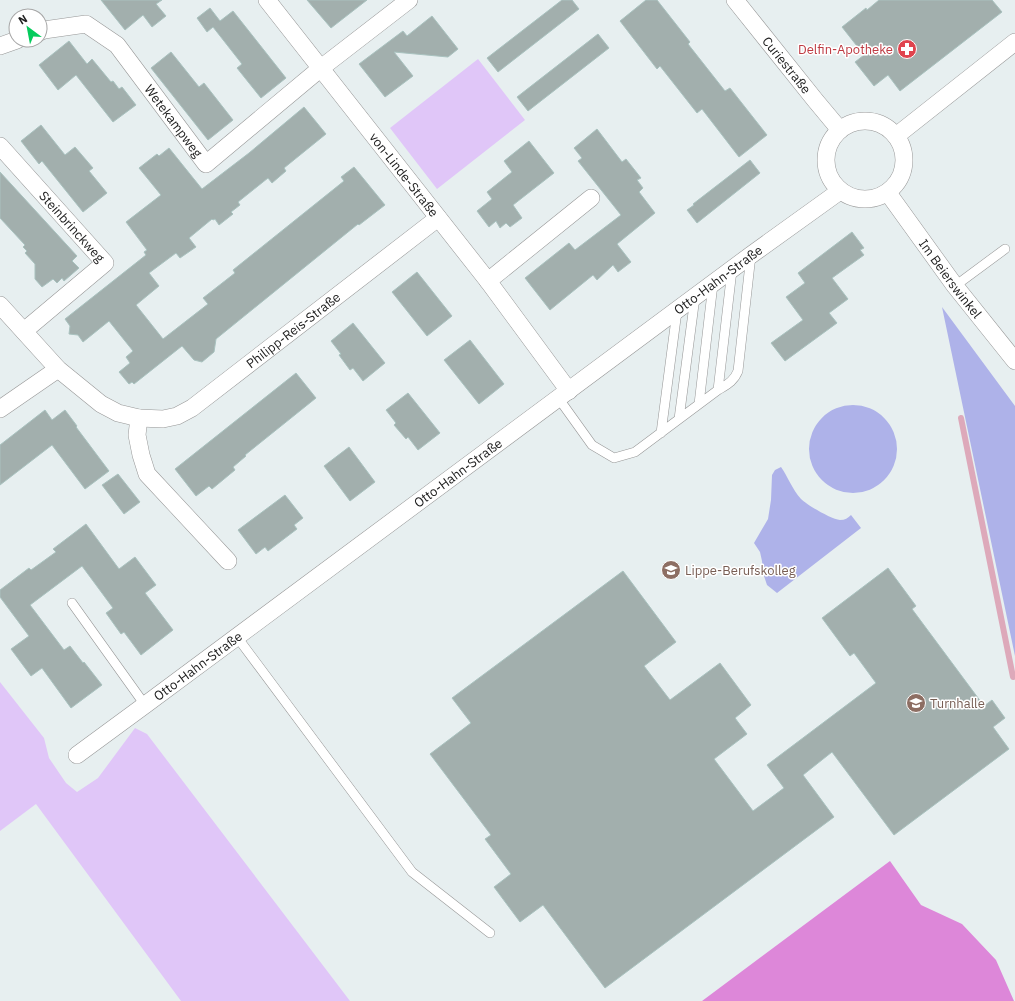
<svg xmlns="http://www.w3.org/2000/svg" width="1015" height="1001" font-family="'IBM Plex Sans',sans-serif">
<style>
.grass{fill:#aeb2e9}
.park{fill:#e0c6f8}
.pitch{fill:#dd87d9}
.lines{fill:none;stroke-linecap:round;stroke-linejoin:round}
.stream{stroke:#dda9ba;stroke-width:6}
.building{fill:#a2afad;stroke:#a9c2bf}
.lane-casing{stroke:#979797;stroke-width:10}
.street-casing{stroke:#979797;stroke-width:18}
.lane{stroke:#fff;stroke-width:9}
.street{stroke:#fff;stroke-width:17}
.labels{text-anchor:middle;dominant-baseline:central;stroke-width:3;stroke-linejoin:round;paint-order:stroke}
.health-label{font-size:13px;fill:#be3a42;stroke:#fff;text-anchor:end}
.street-label{font-size:13px;fill:#202020;stroke:#fff}
.education-label{font-size:13px;fill:#785e54;stroke:#fff;text-anchor:start}
</style>
<rect width="100%" height="100%" fill="#e7eff0"/>
<path class="grass" d="M942,307L1015,406V656Z
M809 449a44 44 0 1 1 88 0a44 44 0 1 1-88 0Z
M781,467C788,477 792,489 801,499C807,505 831,519 840,520C845,520 848,518 851,515L861,528L777,593L767,585L763,573L762,561L760,552L754,543L768,519L771,500L772,475L775,470Z"/>
<path class="park" d="M478,59L525,120L437,189L390,128Z
M0,682L44,738L49,758L66,783L77,792L98,778L135,728L147,734L350,1001H181L36,804L0,831Z"/>
<path class="pitch" d="M890,861L921,905L962,924L996,960L1014,1001H702Z"/>
<g class="lines">
<path class="stream" d="M961,418L1013,677"/>
</g>
<path class="building" d="M101,0H162L156,4L166,16L152,27L143,15L125,30Z
M307,0H367L331,28Z
M562,0H572L579,9L498,72L487,58Z
M646,0H657L690,42L688,44L725,91L730,88L767,135L739,157L702,109L697,113L660,66L657,69L620,21Z
M879,0H992L1002,12L900,91L888,75L874,86L855,62L864,55L842,27L866,8L867,10Z
M210,8L220,21L233,11L286,78L261,98L237,68L242,64L213,27L207,32L197,18Z
M432,16L458,49L448,57L394,52L413,76L385,97L359,64L403,31L407,36Z
M598,34L609,48L528,111L517,97Z
M69,41L87,64L92,59L111,82L113,81L119,89L122,87L136,105L113,122L76,75L58,90L39,65Z
M171,52L199,87L204,83L233,120L208,140L151,68Z
M304,107L326,134L284,168L286,171L272,183L268,178L238,202L240,205L231,212L233,214L219,225L215,219L213,220L212,219L189,238L196,247L180,258L176,253L149,273L159,286L136,305L163,339L208,304L203,298L235,273L233,270L344,181L341,177L354,167L385,205L359,225L358,224L216,339L214,352L202,362L194,360L182,346L134,384L132,382L129,384L119,372L130,363L126,357L133,351L109,321L83,342L78,335L69,334L70,326L65,319L146,255L144,252L147,250L126,222L161,195L139,168L157,154L159,156L169,148L202,189L249,153Z
M41,125L65,155L75,147L93,168L89,171L107,193L83,212L42,161L39,164L21,141Z
M597,129L622,162L626,159L641,178L637,180L643,188L639,192L655,213L617,244L631,262L618,272L613,265L597,280L593,275L550,310L525,278L535,270L569,243L575,250L621,215L578,161L582,158L574,148Z
M529,141L554,173L513,205L522,218L510,227L506,223L500,228L496,221L489,227L477,211L492,199L487,192L512,172L504,161Z
M750,160L760,173L697,223L687,210L694,205L693,204Z
M0,172L77,256L72,261L79,268L64,281L62,278L57,283L53,279L42,287L35,279V264L25,253L27,251L23,247L25,245L0,218Z
M852,232L864,248L860,250L864,255L832,278L848,299L829,313L837,323L785,361L771,343L803,320L786,297L805,283L798,273Z
M417,272L452,316L427,336L392,292Z
M353,323L385,363L363,381L353,368L350,370L339,355L341,354L331,341Z
M470,340L504,384L479,404L444,360Z
M296,373L316,398L245,455L246,456L233,467L235,470L212,489L209,486L196,496L175,469Z
M408,393L440,433L418,450L408,437L406,439L394,425L396,423L386,410Z
M45,410L52,420L65,410L77,426L76,427L109,471L85,489L52,445L0,485V445Z
M349,447L375,482L350,501L324,466Z
M118,474L140,502L124,514L102,485Z
M285,495L303,518L294,525L297,529L268,551L265,547L256,554L238,530Z
M86,524L119,569L135,557L156,585L145,593L173,630L141,655L124,632L121,634L106,613L113,608L82,566L30,605L64,650L70,646L83,663L84,662L102,685L71,708L42,668L31,676L11,649L29,636L0,597V590L29,568L31,570L56,552L53,549Z
M888,568L916,606L912,609L984,706L992,700L1005,718L993,727L1009,749L894,835L832,752L803,775L834,817L605,988L543,905L520,922L494,887L511,874L485,839L491,835L430,754L471,723L452,698L623,571L676,642L644,666L670,700L720,663L751,705L735,718L747,734L714,759L753,811L784,788L767,765L876,683L854,653L850,656L822,618Z"/>
<g class="lines">
<defs>
<path id="lane" d="M955,286L1005,249
M718,390L732,270
M559,399L592,445L614,458L635,452L718,390C728,384 734,381 738,371L751,255
M699,404L713,284
M679,419L695,297
M661,433L677,311
M72,603L145,705
M237,637L412,872L490,933"/>
<g id="street">
<path id="s1" d="M267,0L488,281L569,391"/>
<path id="s2" d="M735,0L815,100L840,130"/>
<path id="s3" d="M40,32L44,30L86,24L117,45L206,164L321,68L409,0"/>
<path d="M0,46L17,40"/>
<circle cx="865" cy="160" r="39"/>
<path d="M896,136L1015,42"/>
<path id="s4" d="M0,146L105,263L24,331"/>
<path id="s5" d="M888,193L955,286L1015,361"/>
<path d="M488,281L591,198"/>
<path d="M0,305L58,369L101,404L118,413L139,418L137,435L141,455L147,474L228,561"/>
<path d="M0,409L58,369"/>
<path id="s6" d="M139,418L163,419L177,416L192,408L438,218"/>
<path id="s7" d="M77,755L145,705L751,255L840,191"/>
</g>
</defs>
<use href="#lane" class="lane-casing"/>
<use href="#street" class="street-casing"/>
<use href="#lane" class="lane"/>
<use href="#street" class="street"/>
</g>
<defs>
<symbol id="pharmacy-disc" viewBox="-11 -11 22 22"><circle r="9.5" fill="#e0444e" stroke="#fff"/><path d="M-2-6h4v4h4v4h-4v4h-4v-4h-4v-4h4Z" fill="#fff"/></symbol>
<symbol id="school-disc" viewBox="-11 -11 22 22"><circle r="9.5" fill="#8d6e63" stroke="#fff"/><path d="M0-5L7-2L0 1L-7-2ZM-4 1L0 2.5L4 1V4Q0 6-4 4Z" fill="#fff"/></symbol>
</defs>
<g fill-rule="evenodd">
<use href="#pharmacy-disc" x="896" y="38" width="22" height="22"/>
<use href="#school-disc" x="660" y="559" width="22" height="22"/>
<use href="#school-disc" x="905" y="692" width="22" height="22"/>
</g>
<g class="labels">
<g class="health-label">
<text x="893" y="49">Delfin-Apotheke</text>
</g>
<g class="street-label">
<text stroke="none"><textPath href="#s2" startOffset="83">Curiestraße</textPath></text>
<text stroke="none"><textPath href="#s3" startOffset="179">Wetekampweg</textPath></text>
<text stroke="none"><textPath href="#s1" startOffset="222">von-Linde-Straße</textPath></text>
<text stroke="none"><textPath href="#s4" startOffset="108">Steinbrinckweg</textPath></text>
<text stroke="none"><textPath href="#s5" startOffset="106">Im Beierswinkel</textPath></text>
<text stroke="none"><textPath href="#s7" startOffset="798">Otto-Hahn-Straße</textPath></text>
<text stroke="none"><textPath href="#s6" startOffset="183">Philipp-Reis-Straße</textPath></text>
<text stroke="none"><textPath href="#s7" startOffset="474">Otto-Hahn-Straße</textPath></text>
<text stroke="none"><textPath href="#s7" startOffset="150">Otto-Hahn-Straße</textPath></text>
</g>
<g class="education-label">
<text x="685" y="570">Lippe-Berufskolleg</text>
<text x="930" y="703">Turnhalle</text>
</g>
</g>
<g transform="translate(28 28) rotate(328)"><circle r="19" fill="#ffffff" stroke="#a6a6a6"/>
<path d="M0-3L7 15L0 10L-7 15Z" fill="#05cb5c"/>
<text y="-6" font-size="11" font-weight="bold" text-anchor="middle" fill="#202020">N</text>
</g>
</svg>
